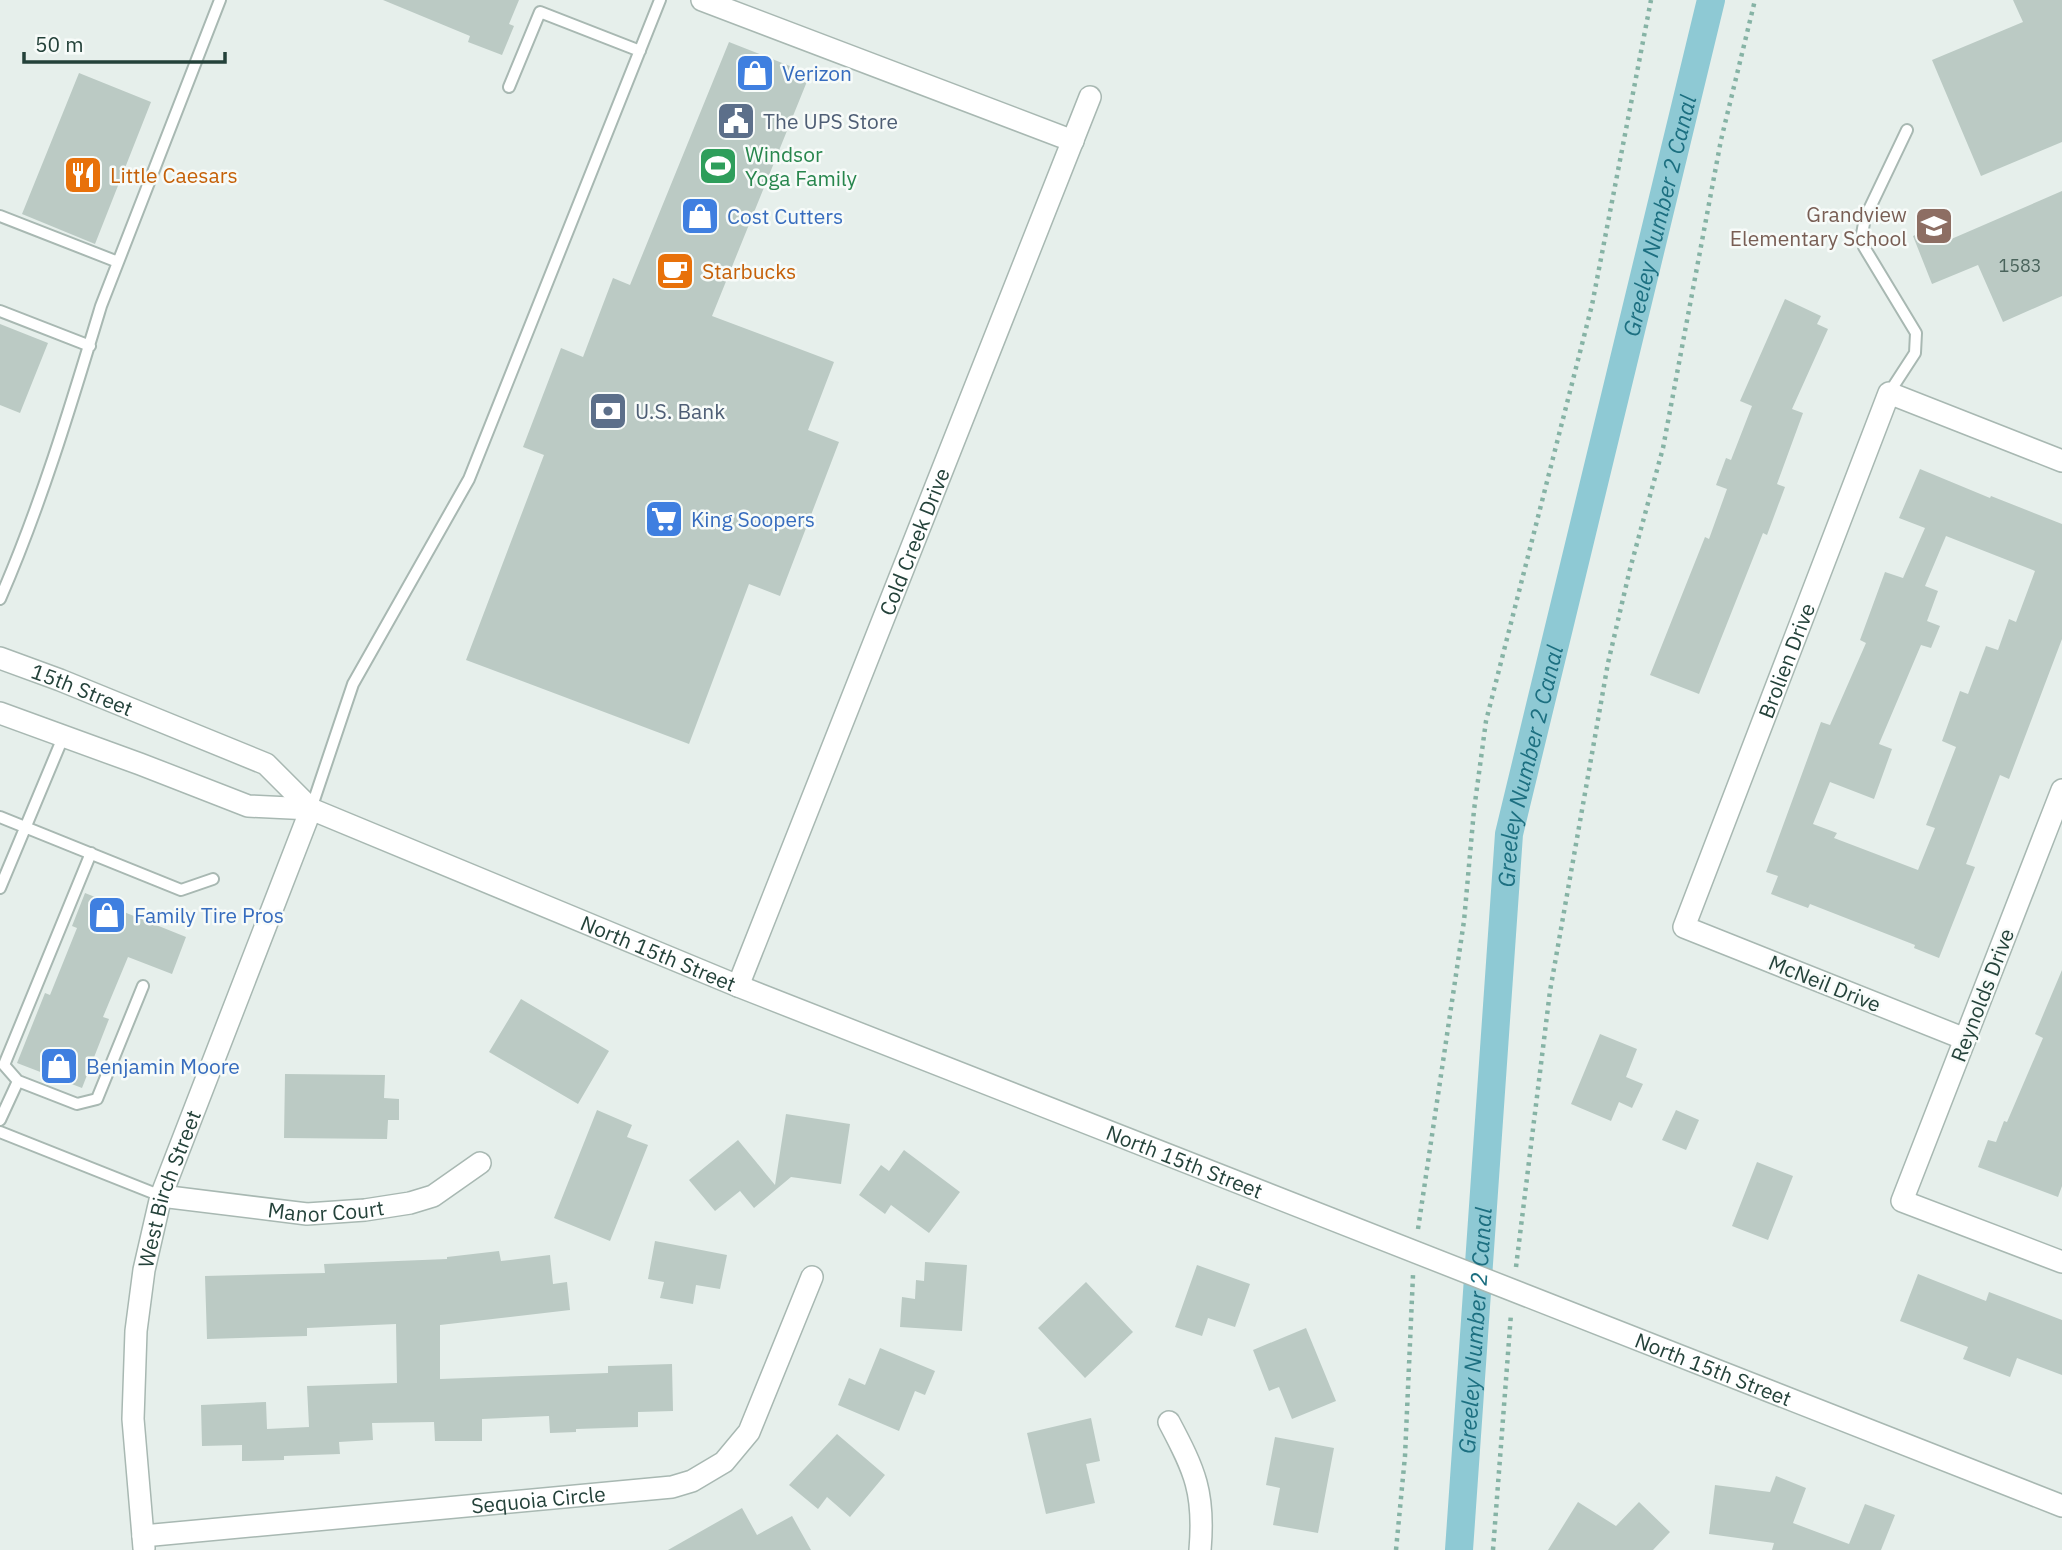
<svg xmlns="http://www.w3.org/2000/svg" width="2062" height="1550" font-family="'IBM Plex Sans',sans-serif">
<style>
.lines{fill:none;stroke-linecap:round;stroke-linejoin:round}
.canal{stroke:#8ec9d4;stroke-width:28}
.building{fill:#bbcac4;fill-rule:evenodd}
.service-casing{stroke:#a8b8b2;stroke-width:14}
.minor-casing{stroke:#a8b8b2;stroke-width:24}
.tertiary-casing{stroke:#a8b8b2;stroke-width:24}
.path{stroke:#86b3a5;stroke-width:4.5;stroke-dasharray:3.5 5;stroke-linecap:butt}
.service{stroke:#fff;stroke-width:10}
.minor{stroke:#fff;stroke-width:21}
.tertiary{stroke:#fff;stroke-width:21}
.labels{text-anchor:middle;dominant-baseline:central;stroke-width:5;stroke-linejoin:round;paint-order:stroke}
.number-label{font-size:18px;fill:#4a645c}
.shop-label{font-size:21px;fill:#366cbe;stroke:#f7fbf9;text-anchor:start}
.service-label{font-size:21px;fill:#4e5e75;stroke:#f7fbf9;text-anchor:start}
.leisure-label{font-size:21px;fill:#27864d;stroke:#f7fbf9;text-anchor:start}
.food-label{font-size:21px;fill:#c56008;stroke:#f7fbf9;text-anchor:start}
.education-label{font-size:21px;fill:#785e54;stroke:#f7fbf9;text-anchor:end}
.street-label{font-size:21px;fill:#24423a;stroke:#f7fbf9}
.water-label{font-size:23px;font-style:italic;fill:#1c6f80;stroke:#f7fbf9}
</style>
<rect width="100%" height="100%" fill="#e6efeb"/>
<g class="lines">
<path class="canal" id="s1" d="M1459,1550L1509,834L1711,0"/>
</g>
<path class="building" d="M383,0H519L509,24L514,26L502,55L468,42L470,36Z
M2013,0H2062V142L1981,176L1932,60L2023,22Z
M729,42L810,74L712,316L834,362L808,430L839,442L780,596L749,584L689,744L466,660L544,455L523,447L561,348L583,357L613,278L630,285Z
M79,73L151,102L95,244L22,214Z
M2062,191V296L2003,322L1978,265L1932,284L1913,236L1943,224L1949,240Z
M1785,299L1821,316L1817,324L1828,329L1792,409L1803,413L1777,484L1785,487L1767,535L1763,533L1699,694L1650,675L1705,537L1709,539L1727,489L1716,485L1726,458L1731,460L1752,406L1740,401Z
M0,324L48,343L20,413L0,405Z
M1920,469L1990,498L1991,496L2062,524V639L2009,779L2000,775L1966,864L1975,867L1939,958L1914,948L1915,945L1810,904L1808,908L1771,894L1778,876L1766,872L1821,722L1830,725L1866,643L1860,640L1885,572L1903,578L1925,528L1899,518ZM1946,536L2035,571L2016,622L2009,619L1998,650L1986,646L1968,694L1960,691L1942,741L1956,747L1926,825L1935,828L1918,870L1834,838L1837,833L1813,824L1830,782L1874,799L1892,749L1879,744L1921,645L1931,648L1940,626L1927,621L1938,591L1925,586Z
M85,893L120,907L119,910L186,937L172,974L128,957L103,1017L109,1019L82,1088L17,1063L45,993L50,995L77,928L72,926Z
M2062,970V1186L2058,1197L1978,1167L1988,1140L1996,1142L2004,1121L2007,1122L2043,1038L2035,1034Z
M521,999L609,1051L578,1104L489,1052Z
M1600,1034L1637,1049L1626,1077L1643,1084L1632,1108L1619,1102L1611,1121L1571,1104Z
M285,1074L385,1075L384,1098L399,1099V1120H388L387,1139L284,1138Z
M597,1110L632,1125L627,1137L648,1145L610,1241L554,1218Z
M1676,1110L1699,1120L1686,1150L1662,1140Z
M786,1114L850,1124L841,1184L791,1177L754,1208L740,1191L715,1211L689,1180L738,1140L775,1185Z
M904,1150L960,1192L929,1233L891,1205L885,1214L859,1195L881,1165L889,1171Z
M1757,1162L1793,1176L1768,1240L1732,1226Z
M655,1241L727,1255L720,1289L696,1285L693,1304L660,1298L664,1282L648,1279Z
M499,1251L501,1261L550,1255L553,1284L567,1282L570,1310L440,1325V1379L608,1373V1366L672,1364L673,1411L638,1412V1427L576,1429V1432L550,1433L549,1416L482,1419V1441H435L434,1422L372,1423L373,1440L339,1442L340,1454L284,1456V1460L242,1461V1445L202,1446L201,1405L266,1402L267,1429L309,1427L307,1386L397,1383L396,1324L307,1328V1336L207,1339L205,1276L325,1273L324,1264L447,1259V1257Z
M925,1262L967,1265L962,1331L900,1327L902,1297L915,1299L916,1280L924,1281Z
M1197,1265L1250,1284L1235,1327L1208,1318L1202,1336L1175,1327Z
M1918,1274L1986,1301L1989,1292L2062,1320V1375L2017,1358L2010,1377L1963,1359L1968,1347L1900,1321Z
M1086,1282L1133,1332L1085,1378L1038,1328Z
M1306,1328L1336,1401L1292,1419L1279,1387L1269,1391L1253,1350Z
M880,1348L935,1371L925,1395L915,1391L899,1431L838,1405L849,1378L865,1385Z
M1091,1418L1100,1461L1086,1464L1095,1503L1046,1514L1027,1433Z
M837,1434L885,1475L850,1517L827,1497L818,1509L789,1485Z
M1275,1437L1334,1448L1318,1533L1273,1525L1280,1488L1266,1485Z
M1776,1476L1806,1488L1793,1523L1849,1544L1865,1504L1895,1515L1881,1550H1772L1774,1543L1709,1534L1715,1485L1770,1492Z
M1578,1502L1616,1526L1639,1502L1670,1532L1653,1550H1548Z
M742,1508L757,1535L792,1516L811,1550H668Z"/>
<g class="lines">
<defs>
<path id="service" d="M509,87L540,12L640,51
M0,216L118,262
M0,311L90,346
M1889,393L1915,353L1916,333L1864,247L1862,234L1865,218L1907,130
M0,599C41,505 71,405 101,306L220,0
M311,809L353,684L469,479L660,0
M0,817L181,890L213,879
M0,888L64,735
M18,1081L4,1065L91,853
M0,1120L18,1081L77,1104L97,1099L143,986
M0,1132L161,1196"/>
<g id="minor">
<path d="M702,0L1073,141"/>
<path d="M2062,790L1902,1201L2062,1262"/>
<path id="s2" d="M738,986L1090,97"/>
<path id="s3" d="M1965,1039L1684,927L1889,393L2062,461"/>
<path id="s4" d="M161,1196L307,1214L365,1210L410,1203L433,1196L480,1163"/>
<path d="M1169,1422C1195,1471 1205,1493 1200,1550"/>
<path id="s5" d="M143,1536L672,1487L692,1481L724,1462L749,1432L812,1277"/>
<path id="s6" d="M144,1548L133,1419L136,1331L144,1270L161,1196L311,809"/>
</g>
<g id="tertiary">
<path id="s7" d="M0,658L60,680L266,764L311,809"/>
<path id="s8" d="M0,713L140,764L248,806L311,809L738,986L2062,1506"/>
</g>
</defs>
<use href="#service" class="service-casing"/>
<use href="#minor" class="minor-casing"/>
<use href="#tertiary" class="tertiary-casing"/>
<path class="path" d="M1418,1229L1464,921L1474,810L1486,721L1592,305L1651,0
M1516,1267L1550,991L1608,663L1630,569L1663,448L1721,140L1755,0
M1396,1550L1405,1456L1413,1275
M1493,1550L1511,1314"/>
<use href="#service" class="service"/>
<use href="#minor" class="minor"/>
<use href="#tertiary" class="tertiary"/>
</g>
<defs>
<symbol id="shop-square" viewBox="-11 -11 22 22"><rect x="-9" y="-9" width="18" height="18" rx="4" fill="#3f7fe0" stroke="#f7fbf9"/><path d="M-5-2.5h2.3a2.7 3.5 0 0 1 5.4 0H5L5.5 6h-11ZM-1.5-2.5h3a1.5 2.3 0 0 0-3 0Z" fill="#fff"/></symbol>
<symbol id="civic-square" viewBox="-11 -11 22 22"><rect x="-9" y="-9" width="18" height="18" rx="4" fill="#5c6f8a" stroke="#f7fbf9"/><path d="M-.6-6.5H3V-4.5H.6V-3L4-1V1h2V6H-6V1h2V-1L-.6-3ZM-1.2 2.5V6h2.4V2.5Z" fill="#fff"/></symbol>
<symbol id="stadium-square" viewBox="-11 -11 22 22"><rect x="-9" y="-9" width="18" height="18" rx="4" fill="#2e9e5b" stroke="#f7fbf9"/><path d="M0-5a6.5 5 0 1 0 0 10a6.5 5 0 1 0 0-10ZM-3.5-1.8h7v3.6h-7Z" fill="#fff"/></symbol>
<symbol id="restaurant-square" viewBox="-11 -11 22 22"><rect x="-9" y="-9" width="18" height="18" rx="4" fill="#e8710a" stroke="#f7fbf9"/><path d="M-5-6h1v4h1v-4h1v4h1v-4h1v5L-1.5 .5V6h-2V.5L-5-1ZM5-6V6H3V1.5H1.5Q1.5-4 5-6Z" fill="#fff"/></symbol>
<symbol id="school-square" viewBox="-11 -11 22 22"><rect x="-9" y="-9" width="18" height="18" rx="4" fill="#8d6e63" stroke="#f7fbf9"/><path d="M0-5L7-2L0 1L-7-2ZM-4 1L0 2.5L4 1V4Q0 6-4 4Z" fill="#fff"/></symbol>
<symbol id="cafe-square" viewBox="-11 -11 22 22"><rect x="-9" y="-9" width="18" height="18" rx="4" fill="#e8710a" stroke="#f7fbf9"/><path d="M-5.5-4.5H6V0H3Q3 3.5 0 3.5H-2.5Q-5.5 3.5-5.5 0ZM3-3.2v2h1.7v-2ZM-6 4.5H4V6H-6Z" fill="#fff"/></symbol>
<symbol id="bank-square" viewBox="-11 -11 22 22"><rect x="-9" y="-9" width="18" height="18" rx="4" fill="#5c6f8a" stroke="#f7fbf9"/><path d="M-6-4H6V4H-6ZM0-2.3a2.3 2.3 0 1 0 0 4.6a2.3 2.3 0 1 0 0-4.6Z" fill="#fff"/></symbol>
<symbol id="supermarket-square" viewBox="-11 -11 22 22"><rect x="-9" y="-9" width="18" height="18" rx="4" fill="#3f7fe0" stroke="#f7fbf9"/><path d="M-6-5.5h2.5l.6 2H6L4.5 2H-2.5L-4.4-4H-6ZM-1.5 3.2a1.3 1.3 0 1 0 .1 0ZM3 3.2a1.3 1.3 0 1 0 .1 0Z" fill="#fff"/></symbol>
</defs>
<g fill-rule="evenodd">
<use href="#shop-square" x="733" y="51" width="44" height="44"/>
<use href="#civic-square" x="714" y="99" width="44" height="44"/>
<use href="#stadium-square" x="696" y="144" width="44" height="44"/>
<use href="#restaurant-square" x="61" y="153" width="44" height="44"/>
<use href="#shop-square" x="678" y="194" width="44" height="44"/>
<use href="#school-square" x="1912" y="204" width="44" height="44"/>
<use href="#cafe-square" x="653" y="249" width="44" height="44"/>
<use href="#bank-square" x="586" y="389" width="44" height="44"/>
<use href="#supermarket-square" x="642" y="497" width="44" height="44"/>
<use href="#shop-square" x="85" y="893" width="44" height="44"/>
<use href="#shop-square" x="37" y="1044" width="44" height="44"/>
</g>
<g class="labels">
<g class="number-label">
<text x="2020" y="265">1583</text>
</g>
<g class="shop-label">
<text x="782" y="73">Verizon</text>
<text x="727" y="216">Cost Cutters</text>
<text x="691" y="519">King Soopers</text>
<text x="134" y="915">Family Tire Pros</text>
<text x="86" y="1066">Benjamin Moore</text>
</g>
<g class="service-label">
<text x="763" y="121">The UPS Store</text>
<text x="635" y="411">U.S. Bank</text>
</g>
<g class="leisure-label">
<text x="745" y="154">Windsor<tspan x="745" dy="24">Yoga Family</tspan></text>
</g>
<g class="food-label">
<text x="110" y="175">Little Caesars</text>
<text x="702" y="271">Starbucks</text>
</g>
<g class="education-label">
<text x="1907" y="214">Grandview<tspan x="1907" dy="24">Elementary School</tspan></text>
</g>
<g class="street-label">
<text stroke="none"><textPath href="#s2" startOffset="478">Cold Creek Drive</textPath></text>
<text stroke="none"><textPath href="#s3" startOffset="588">Brolien Drive</textPath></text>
<text stroke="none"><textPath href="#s7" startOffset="88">15th Street</textPath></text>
<text stroke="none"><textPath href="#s8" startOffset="704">North 15th Street</textPath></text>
<text transform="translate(1825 983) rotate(22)">McNeil Drive</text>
<text transform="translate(1982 995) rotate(-69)">Reynolds Drive</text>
<text stroke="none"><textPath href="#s8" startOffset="1270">North 15th Street</textPath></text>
<text stroke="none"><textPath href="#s6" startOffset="364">West Birch Street</textPath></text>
<text stroke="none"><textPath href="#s4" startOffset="166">Manor Court</textPath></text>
<text stroke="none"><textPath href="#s8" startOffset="1838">North 15th Street</textPath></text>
<text stroke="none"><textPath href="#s5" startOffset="397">Sequoia Circle</textPath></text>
</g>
<g class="water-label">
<text stroke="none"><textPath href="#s1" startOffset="1354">Greeley Number 2 Canal</textPath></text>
<text stroke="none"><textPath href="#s1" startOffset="788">Greeley Number 2 Canal</textPath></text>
<text stroke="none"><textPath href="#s1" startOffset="220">Greeley Number 2 Canal</textPath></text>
</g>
</g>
<path d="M24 52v10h201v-10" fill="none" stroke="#24423a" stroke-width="3.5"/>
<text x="35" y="52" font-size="21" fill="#24423a" stroke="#f7fbf9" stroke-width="5" paint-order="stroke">50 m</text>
</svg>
